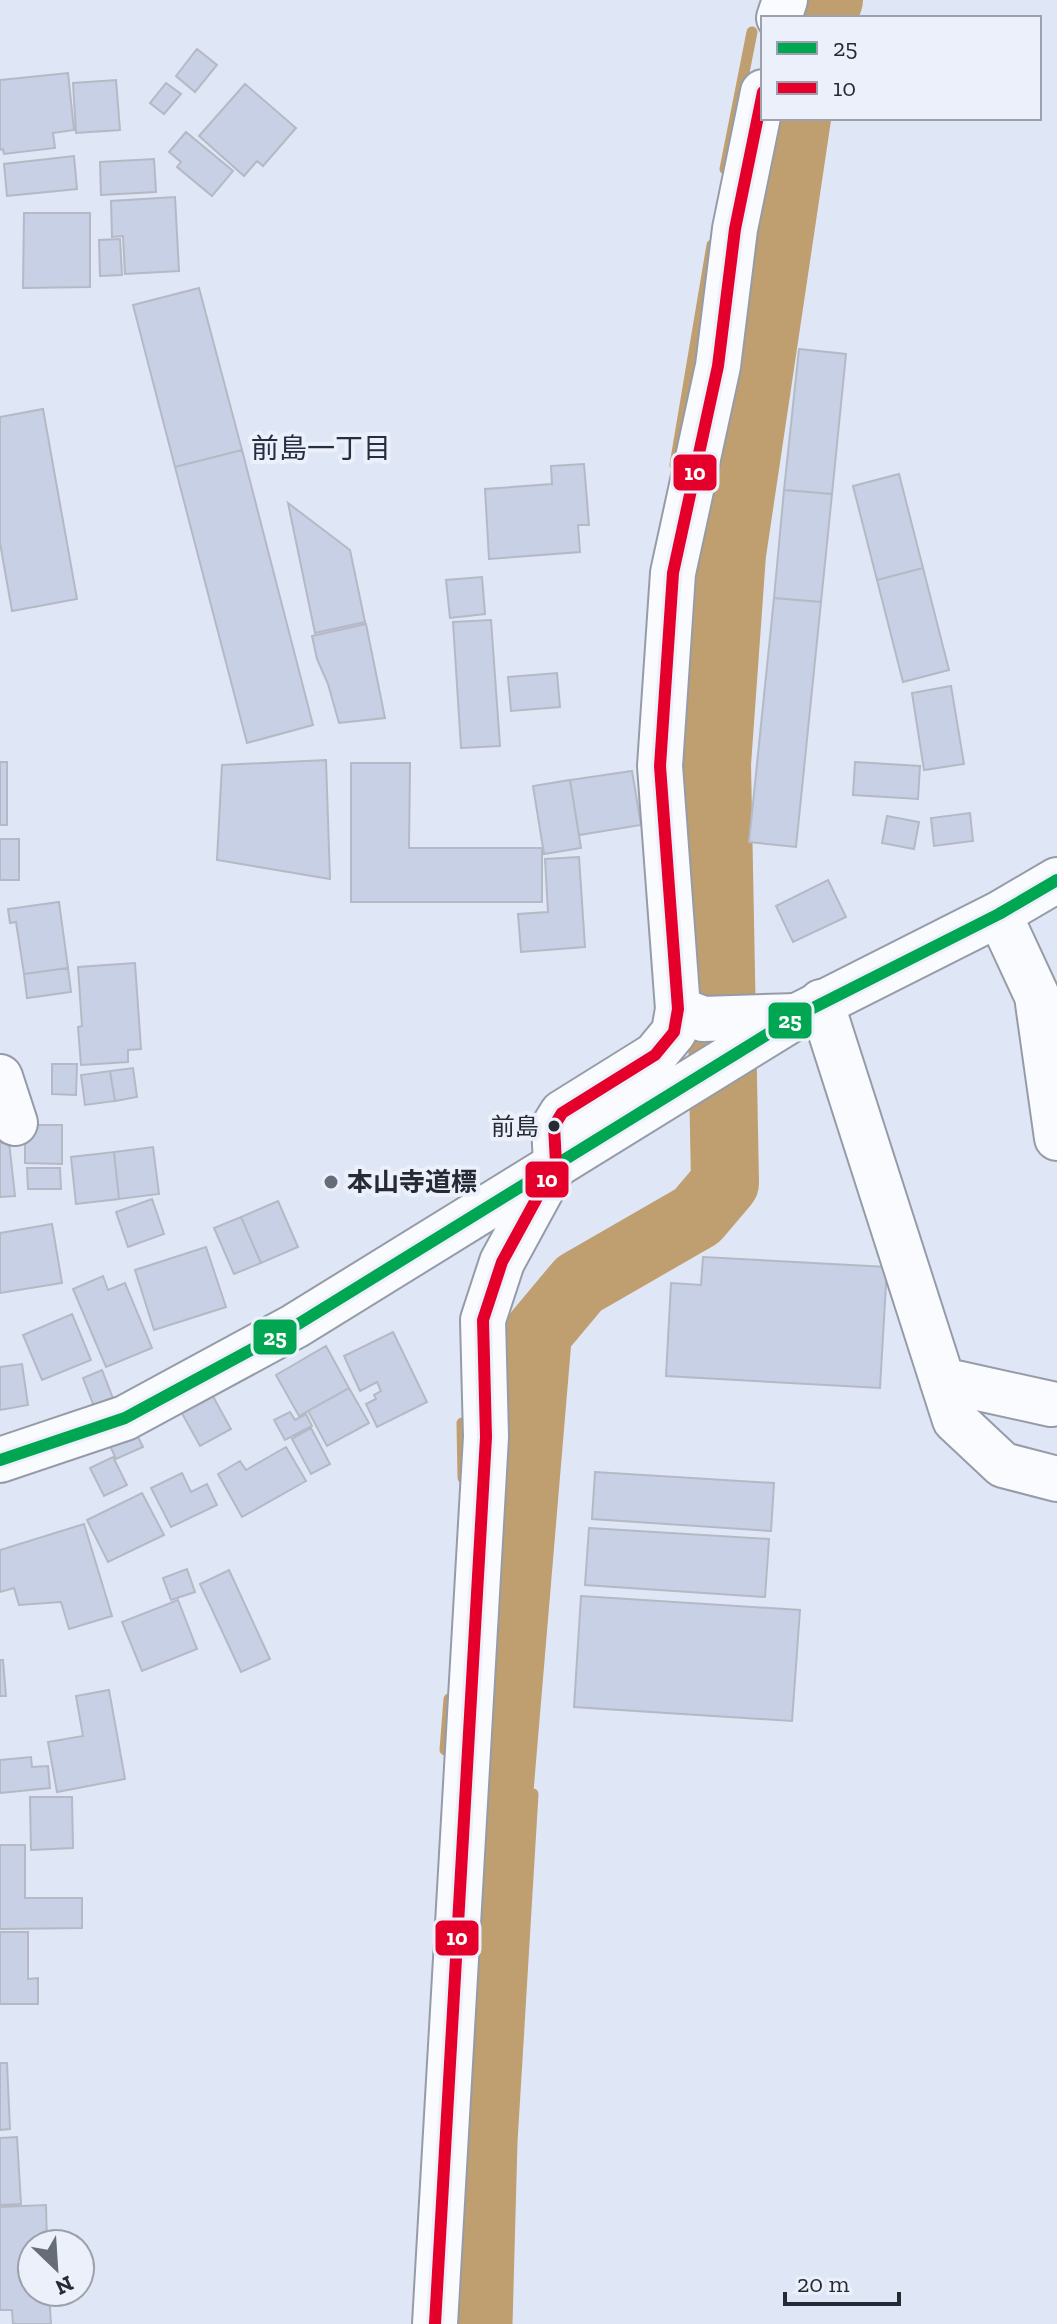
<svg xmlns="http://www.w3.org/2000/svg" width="1057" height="2324" font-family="'Zilla Slab','Noto Sans JP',serif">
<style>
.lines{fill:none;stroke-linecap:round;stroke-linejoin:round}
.stream{stroke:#bf9e70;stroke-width:11}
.river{stroke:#bf9e70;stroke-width:68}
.building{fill:#c7d0e4;stroke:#b4b9c5;stroke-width:2}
.minor-casing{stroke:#969ca7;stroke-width:48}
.major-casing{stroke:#969ca7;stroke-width:48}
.minor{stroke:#fafbfe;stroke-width:44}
.major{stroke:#fafbfe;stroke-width:44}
.bus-1-casing{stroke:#ebf0fb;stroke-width:18}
.bus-2-casing{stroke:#ebf0fb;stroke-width:18}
.bus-1{stroke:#00a651;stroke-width:12}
.bus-2{stroke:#e4002b;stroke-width:12}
.bus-dot{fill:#252a34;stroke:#ebf0fb;stroke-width:3}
.poi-dot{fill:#666c78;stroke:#ebf0fb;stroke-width:3}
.labels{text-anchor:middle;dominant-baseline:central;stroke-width:8;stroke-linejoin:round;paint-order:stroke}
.bus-label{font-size:24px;fill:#252a34;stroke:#ebf0fb;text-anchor:end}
.poi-label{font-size:26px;font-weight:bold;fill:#252a34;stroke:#ebf0fb;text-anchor:start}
.neighbourhood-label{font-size:28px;fill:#252e42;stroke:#ebf0fb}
.line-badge{stroke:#ebf0fb;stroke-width:3}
.badge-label{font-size:22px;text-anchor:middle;font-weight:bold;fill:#fff}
</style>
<rect width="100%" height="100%" fill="#dfe6f5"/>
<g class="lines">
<path class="stream" d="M725,169L752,32
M675,465L712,245
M462,1423L463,1478
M445,1750L449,1699
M507,2324L512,2142L533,1794"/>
<path class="river" d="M822,18L829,0
M470,2324L492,1879L538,1333L579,1284L697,1216L725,1183L717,764L732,554L797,118"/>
</g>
<path class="building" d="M197,49L217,65L195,92L176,76Z
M68,73L74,130L53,133L55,148L4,154L3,149L0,150V80Z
M116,80L120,130L76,133L73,83Z
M166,83L181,94L164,114L150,103Z
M245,84L296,128L263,166L257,161L244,176L199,136Z
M186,132L233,171L212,196L177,167L181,162L169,152Z
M74,156L77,189L7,196L4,164Z
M154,159L156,192L101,195L100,162Z
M175,197L179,271L125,274L123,236L112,237L111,201Z
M24,213H90V287L23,288Z
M120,239L122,275L100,276L99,240Z
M199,288L242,450L175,467L133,305Z
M799,349L846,354L832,494L784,490Z
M43,409L77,599L12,611L0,543V417Z
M242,450L313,725L247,743L175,467Z
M584,464L589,525H578L580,552L489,559L485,489L552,484L551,466Z
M899,474L923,568L877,580L853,486Z
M784,490L832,494L821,602L774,598Z
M288,503L350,550L365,622L315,633Z
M923,568L949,670L903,682L877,580Z
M482,577L485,614L450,618L446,580Z
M774,598L821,602L796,847L749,842Z
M491,620L500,746L461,748L453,622Z
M366,624L385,718L339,723L328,684L317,659L312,636Z
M557,673L560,707L511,711L508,677Z
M951,686L964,764L924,770L912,693Z
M326,760L330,879L217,860L222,765Z
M0,762H7V825H0Z
M855,762L920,766L918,799L853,795Z
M351,763H410L409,848H542V902H351Z
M632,771L641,825L579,835L570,780Z
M570,780L581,848L544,854L533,786Z
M970,813L973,841L934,846L931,818Z
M887,816L919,822L914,849L882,843Z
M0,839H19V880H0Z
M579,857L585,947L521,952L518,914L548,912L545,859Z
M828,880L846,917L793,942L776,906Z
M59,902L68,968L24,974L16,922L10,923L8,909Z
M135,963L141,1049L128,1050V1062L81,1065L78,1027L82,1026L78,967Z
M68,968L71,992L27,998L24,974Z
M52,1064H77L76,1095L52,1094Z
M133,1068L137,1097L115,1101L110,1071Z
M110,1071L115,1101L85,1105L81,1075Z
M25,1125H62V1164L25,1163Z
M9,1142L15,1196L0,1197V1143Z
M153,1147L159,1194L119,1199L114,1152Z
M114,1152L119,1199L76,1204L71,1157Z
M27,1168H60L61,1189H28Z
M152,1199L164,1234L128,1247L116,1212Z
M278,1201L298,1247L261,1263L241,1217Z
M241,1217L261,1263L234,1274L214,1228Z
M52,1224L62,1283L0,1293V1233Z
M206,1247L226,1307L154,1330L135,1270Z
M703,1257L887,1267L880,1388L666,1376L671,1283L701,1285Z
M103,1276L108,1290L125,1283L152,1348L106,1367L73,1289Z
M72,1314L91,1360L42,1380L23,1335Z
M393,1332L427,1402L377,1427L366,1404L376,1399L374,1395L381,1391L377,1382L360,1391L344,1356Z
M326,1346L349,1388L299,1416L276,1375Z
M22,1364L28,1405L0,1410V1367Z
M102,1370L114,1401L95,1409L83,1378Z
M349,1388L369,1423L327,1446L308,1411Z
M210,1391L231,1429L200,1446L179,1408Z
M290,1412L295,1420L306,1414L312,1426L285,1440L274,1420Z
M132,1425L143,1447L116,1459L106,1437Z
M311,1428L330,1464L311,1474L292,1439Z
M286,1447L306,1481L242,1517L218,1474L240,1461L246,1470Z
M113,1457L127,1485L104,1496L90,1468Z
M595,1472L774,1483L771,1531L592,1519Z
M182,1473L191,1492L207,1484L217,1505L171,1527L151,1488Z
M142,1493L164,1535L108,1562L87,1520Z
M84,1524L112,1616L69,1629L61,1602L19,1605L14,1588L0,1592V1550Z
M589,1528L769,1539L765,1597L585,1585Z
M187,1569L195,1592L171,1600L163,1578Z
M229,1570L270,1659L241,1672L200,1584Z
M581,1596L800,1610L792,1721L574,1707Z
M178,1600L197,1649L142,1671L122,1622Z
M0,1660H3L6,1696H0Z
M109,1690L125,1779L57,1792L48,1742L83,1736L76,1696Z
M31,1757L32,1767L48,1766L50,1788L0,1793V1760Z
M30,1797H72L73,1848L31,1850Z
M0,1845H25V1898H82V1928L0,1929Z
M0,1932H28V1979L38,1978V2004H0Z
M0,2063H7L10,2129L0,2130Z
M17,2137L21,2204L0,2205V2138Z
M46,2205L47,2244H32V2292H49L51,2324H13L12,2310H0V2207Z"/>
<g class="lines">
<defs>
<path id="minor" d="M779,18L785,0
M821,1002L955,1420L1003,1465L1057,1479
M678,1009L703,1019L797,1016
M0,1077L15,1123
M942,1380L1051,1404
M435,2324L486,1437L483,1320L502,1262L556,1163L554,1126L562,1113L655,1055L674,1032L678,1009L660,766L673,573L718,366L735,229L763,92"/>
<path id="major" d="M999,914L1037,996L1057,1138
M0,1460L125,1418L295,1326L797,1016L999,914L1057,880"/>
</defs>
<use href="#minor" class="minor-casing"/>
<use href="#major" class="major-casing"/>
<use href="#minor" class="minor"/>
<use href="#major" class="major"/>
<defs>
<path id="bus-1" d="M0,1460L125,1418L295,1326L797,1016L999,914L1057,880"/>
<path id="bus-2" d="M435,2324L486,1437L483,1320L502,1262L556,1163L554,1126L562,1113L655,1055L674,1032L678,1009L660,766L673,573L718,366L735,229L763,92"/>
</defs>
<use href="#bus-1" class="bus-1-casing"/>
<use href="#bus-2" class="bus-2-casing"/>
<use href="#bus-1" class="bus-1"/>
<use href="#bus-2" class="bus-2"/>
</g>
<circle class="bus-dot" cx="554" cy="1126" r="7"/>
<circle class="poi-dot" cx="331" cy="1182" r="8"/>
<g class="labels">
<g class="bus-label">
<text x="539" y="1126">前島</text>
</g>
<g class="poi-label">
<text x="347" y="1182">本山寺道標</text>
</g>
<g class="neighbourhood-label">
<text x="321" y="448">前島一丁目</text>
</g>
</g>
<g class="line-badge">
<rect x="672" y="453" width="46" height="39" rx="8" fill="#e4002b"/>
<rect x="767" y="1001" width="46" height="39" rx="8" fill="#00a651"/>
<rect x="524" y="1160" width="46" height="39" rx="8" fill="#e4002b"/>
<rect x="252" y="1318" width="46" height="38" rx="8" fill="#00a651"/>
<rect x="434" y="1919" width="46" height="38" rx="8" fill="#e4002b"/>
</g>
<g class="badge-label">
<text x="695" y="480">10</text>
<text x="790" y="1028">25</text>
<text x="547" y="1187">10</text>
<text x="275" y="1345">25</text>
<text x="457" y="1945">10</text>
</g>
<rect x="761" y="16" width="280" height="104" fill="#ebf0fb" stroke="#9ca1ab" stroke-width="2"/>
<rect x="777" y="42" width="40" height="12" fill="#00a651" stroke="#9ca1ab" stroke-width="2"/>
<text x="833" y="56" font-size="24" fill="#252a34">25</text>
<rect x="777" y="82" width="40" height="12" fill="#e4002b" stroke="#9ca1ab" stroke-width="2"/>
<text x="833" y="96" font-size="24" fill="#252a34">10</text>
<g transform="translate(56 2268) rotate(155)"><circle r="38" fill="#ebf0fb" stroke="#9ca1ab" stroke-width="2"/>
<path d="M0-6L14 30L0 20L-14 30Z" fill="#666c78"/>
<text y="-12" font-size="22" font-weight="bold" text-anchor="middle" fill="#252a34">N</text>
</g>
<path d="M785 2292v12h114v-12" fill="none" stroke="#252a34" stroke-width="4"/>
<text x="797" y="2292" font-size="24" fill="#252a34" stroke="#ebf0fb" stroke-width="6" paint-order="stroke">20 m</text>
</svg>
